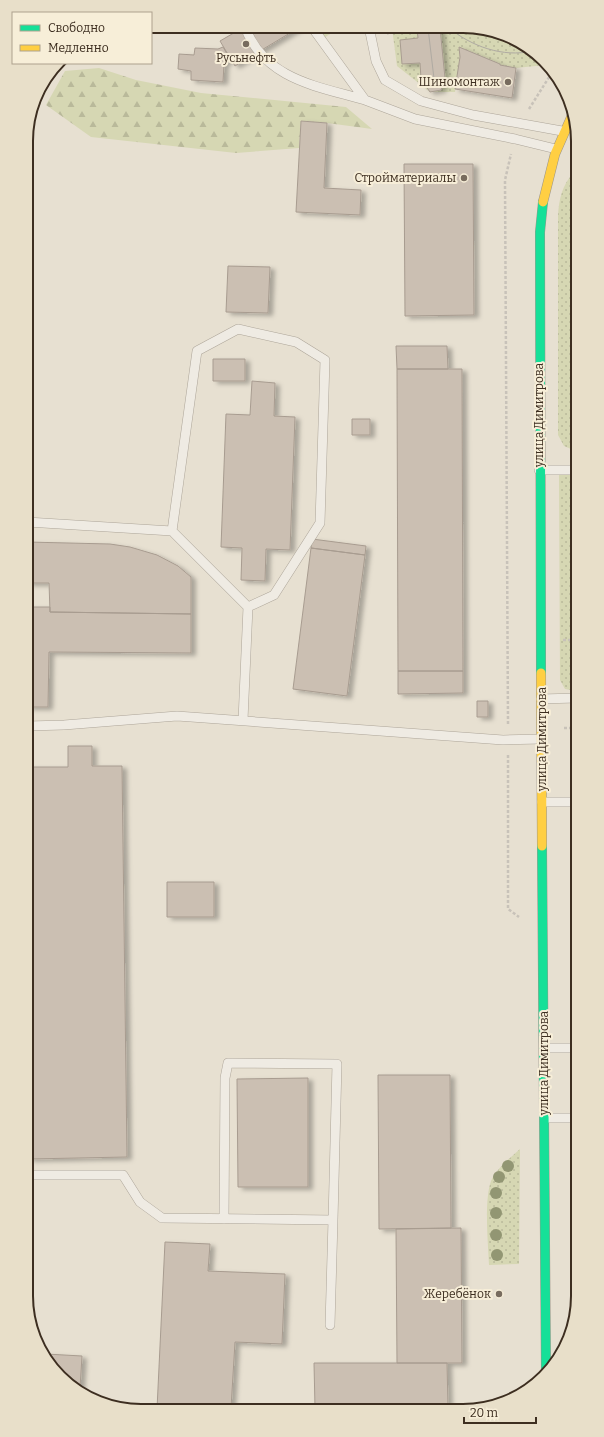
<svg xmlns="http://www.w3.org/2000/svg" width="604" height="1437" font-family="Bitter,serif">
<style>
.grass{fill:url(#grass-dots)}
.forest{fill:url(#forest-firs)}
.building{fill:#cbbfb2;stroke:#a89c90;filter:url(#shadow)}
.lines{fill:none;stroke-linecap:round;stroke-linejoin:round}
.lane-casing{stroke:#ada599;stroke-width:10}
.fast-casing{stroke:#9c958a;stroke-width:10}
.slow-casing{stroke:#9c958a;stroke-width:10}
.path{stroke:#c8c2b9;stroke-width:2.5;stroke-dasharray:3 2;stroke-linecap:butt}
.lane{stroke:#efebe3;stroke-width:9}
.fast{stroke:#16e098;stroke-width:9}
.slow{stroke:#ffcf43;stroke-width:9}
.tram{stroke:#afaaa2;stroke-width:1}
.tree{fill:#929673}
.poi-dot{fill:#786c5e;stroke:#f7eed8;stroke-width:1.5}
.labels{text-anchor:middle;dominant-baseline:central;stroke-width:4;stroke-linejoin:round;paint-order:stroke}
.poi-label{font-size:12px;fill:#3d2e20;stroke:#f7eed8;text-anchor:end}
.street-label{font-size:12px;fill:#3d2e20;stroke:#f7eed8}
.rim{fill:none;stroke:#3d2e20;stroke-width:2}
</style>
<defs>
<pattern id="grass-dots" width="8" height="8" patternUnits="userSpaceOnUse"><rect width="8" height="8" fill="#d6d7b3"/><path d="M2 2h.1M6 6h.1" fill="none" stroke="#b9b99a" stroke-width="1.8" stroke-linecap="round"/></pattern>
<pattern id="forest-firs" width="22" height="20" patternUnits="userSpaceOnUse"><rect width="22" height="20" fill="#d6d7b3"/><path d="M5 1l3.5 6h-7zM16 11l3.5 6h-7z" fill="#b9b99a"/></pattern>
<filter id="shadow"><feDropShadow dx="4.5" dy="2.5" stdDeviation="2" flood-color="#0004"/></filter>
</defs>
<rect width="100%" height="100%" fill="#e7e0d1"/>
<path class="grass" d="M318,27H340L324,38Z
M392,28H486L539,55L545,65L516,68L500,65V64L459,47L460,57L455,92H430L397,66Z
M574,172L570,192L571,449L564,446L558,435V216C559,199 562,185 574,172Z
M559,475H575L576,691L565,689L560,680Z
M520,1149L519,1264L489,1265C488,1242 484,1201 491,1181C497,1168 510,1158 520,1149Z"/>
<path class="forest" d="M99,68L136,80L201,93L346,107L372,129L327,123L301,121L299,148L236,153L91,137L46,105L65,71Z"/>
<path class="building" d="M244,27H300L235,66L220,41Z
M417,28H440L445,78L441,90L430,92L421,79L420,63L402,64L400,40L418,38Z
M223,47L230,59L224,64L223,82L191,80V71L178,69L179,54L194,55L195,48L218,49Z
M459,47L500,64V65L516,68L512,98L455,89L460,57Z
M301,121L327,123L324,188L361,190L360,215L296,212Z
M404,164H473L474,315L405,316Z
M228,266L270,267L268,313L226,312Z
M396,346H447L448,369H397Z
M213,359H245V381H213Z
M397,369H462L463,671H398Z
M252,381L275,383L274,416L295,417L290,550L266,549L265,581L241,580L242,548L221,547L226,414L250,415Z
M352,419H370V435H352Z
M312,539L366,546L365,555L311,548Z
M27,542L110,544L130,547L157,555L178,566L191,577V614L50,612L49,583H28Z
M311,548L365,555L347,696L293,689Z
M28,607H50V612L191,614V653L49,652L48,707H28Z
M398,671H463V693L398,694Z
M477,701H488V717H477Z
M68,746H92V766H122L127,1157L29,1159L28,767H68Z
M167,882H214V917H167Z
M378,1075H450L451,1228L379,1229Z
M308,1078V1187H238L237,1079Z
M461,1228L462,1363H397L396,1229Z
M165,1242L210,1244L208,1271L285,1274L282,1344L235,1342L231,1408L157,1409Z
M46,1354L82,1356L80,1388L60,1378Z
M314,1363H447L448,1407L315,1408Z"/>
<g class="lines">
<defs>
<path id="lane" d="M245,27C265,80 317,86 365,100
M312,27L365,100L415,119L515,139L556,149
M369,27L376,61L385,80L421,101L473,115L562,131
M539,470H575
M27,522L172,531
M541,699L576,698
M243,720L248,607L172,531L197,351L238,329L296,342L325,360L320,523L274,595L248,607
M28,726L64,725L177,716L503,740L542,739
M542,802H576
M544,1048H577
M545,1118H577
M29,1175H123L140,1202L162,1218L333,1220L330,1325
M224,1219L225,1078L228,1063L337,1064L333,1220"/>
<path id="fast" d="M541,673L540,232L543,202
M542,846L546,1374"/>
<path id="slow" d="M543,202L555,154L574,111
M541,673L542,846"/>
</defs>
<use href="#lane" class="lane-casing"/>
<use href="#fast" class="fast-casing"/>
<use href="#slow" class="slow-casing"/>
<path class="path" d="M387,34L394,28
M529,109L551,74
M574,188V454
M563,640H576
M574,715V786
M508,724L505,180L511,154
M564,728H574
M508,755V909L519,917
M574,819L575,1032
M575,1065V1102
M576,1135V1311"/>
<use href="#lane" class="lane"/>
<use href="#fast" class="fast"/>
<use href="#slow" class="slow"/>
<path class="tram" d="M428,28L435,87
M449,28C471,46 503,58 532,51"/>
</g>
<g class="tree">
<circle cx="508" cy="1166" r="6"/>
<circle cx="499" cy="1177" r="6"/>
<circle cx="496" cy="1193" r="6"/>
<circle cx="496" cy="1213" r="6"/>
<circle cx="496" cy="1235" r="6"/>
<circle cx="497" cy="1255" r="6"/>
</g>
<g class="poi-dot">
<circle cx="246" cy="44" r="4"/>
<circle cx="508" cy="82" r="4"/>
<circle cx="464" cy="178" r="4"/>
<circle cx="499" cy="1294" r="4"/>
</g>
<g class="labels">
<g class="poi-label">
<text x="246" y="58" text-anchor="middle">Русьнефть</text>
<text x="500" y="82">Шиномонтаж</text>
<text x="456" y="178">Стройматериалы</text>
<text x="491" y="1294">Жеребёнок</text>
</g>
<g class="street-label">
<text transform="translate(539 415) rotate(-90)">улица Димитрова</text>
<text transform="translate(542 739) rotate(-90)">улица Димитрова</text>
<text transform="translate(544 1063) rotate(-90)">улица Димитрова</text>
</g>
</g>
<path d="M0 0H604V1437H0ZM141 33H463A108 108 0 0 1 571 141V1296A108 108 0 0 1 463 1404H141A108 108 0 0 1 33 1296V141A108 108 0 0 1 141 33Z" fill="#e8dfc9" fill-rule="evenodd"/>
<path class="rim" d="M141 33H463A108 108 0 0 1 571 141V1296A108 108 0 0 1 463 1404H141A108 108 0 0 1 33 1296V141A108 108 0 0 1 141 33Z"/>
<rect x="12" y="12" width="140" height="52" fill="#f7eed8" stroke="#ada18e"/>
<rect x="20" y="25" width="20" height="6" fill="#16e098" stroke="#ada18e"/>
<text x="48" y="32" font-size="12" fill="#3d2e20">Свободно</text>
<rect x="20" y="45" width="20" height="6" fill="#ffcf43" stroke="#ada18e"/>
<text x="48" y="52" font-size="12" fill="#3d2e20">Медленно</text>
<path d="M464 1417v6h72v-6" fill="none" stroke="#3d2e20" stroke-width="2"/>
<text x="470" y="1417" font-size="12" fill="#3d2e20" stroke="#f7eed8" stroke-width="3" paint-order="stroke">20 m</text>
</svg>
